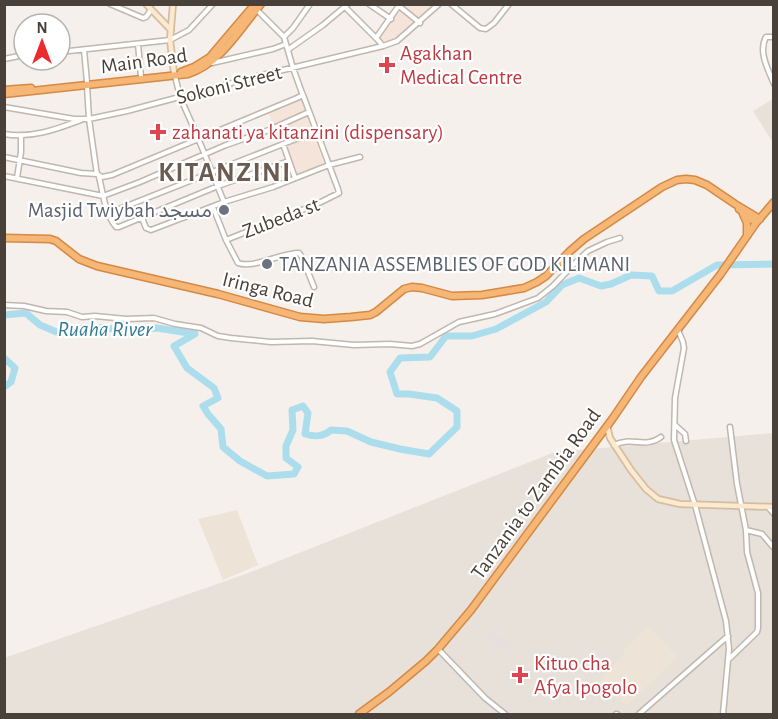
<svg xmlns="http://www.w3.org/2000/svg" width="778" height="719" font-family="'Alegreya Sans','Noto Sans Arabic',sans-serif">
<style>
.residential{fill:#e8e1da}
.commercial{fill:#f5e4d9}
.industrial{fill:#e5e0dd}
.education{fill:#ede3d6}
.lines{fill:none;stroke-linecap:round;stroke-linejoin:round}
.river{stroke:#acdded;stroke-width:7}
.street-casing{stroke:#c0b7ae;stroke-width:7}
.secondary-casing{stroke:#d4bea0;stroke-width:8}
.highway-casing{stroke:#d58945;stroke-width:9}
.street{stroke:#fff;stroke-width:4}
.secondary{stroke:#fce9cf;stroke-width:4.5}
.highway{stroke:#f5b676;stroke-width:6}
.health-dot{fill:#e0444e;stroke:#fff;stroke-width:2}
.worship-dot{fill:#6b7280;stroke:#fff;stroke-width:2}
.labels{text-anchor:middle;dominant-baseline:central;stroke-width:4.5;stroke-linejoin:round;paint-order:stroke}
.health-label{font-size:21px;fill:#be3a42;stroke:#fff;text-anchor:start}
.street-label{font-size:21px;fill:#494039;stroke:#fff}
.worship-label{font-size:21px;fill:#5b616d;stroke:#fff;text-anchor:end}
.water-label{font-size:22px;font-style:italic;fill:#327d97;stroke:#fff}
.district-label{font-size:27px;font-weight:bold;letter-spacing:1.5px;fill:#6b5c51;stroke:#fff}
</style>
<rect width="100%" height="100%" fill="#f5f0ec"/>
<path class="residential" d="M773,99V143L753,111Z
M773,433V714H5L4,658L243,575L555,452Z"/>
<path class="commercial" d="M399,5H437L396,41L384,44L377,38Z
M302,98L324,165L296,175L268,112Z"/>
<path class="industrial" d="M492,631L511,646L505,653L486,638Z"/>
<path class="education" d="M237,510L258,565L223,580L198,519Z
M648,626L678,657L626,706L600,680L625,653L623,650Z"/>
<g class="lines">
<path class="river" d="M4,315L26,313L40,325L59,333L89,327L116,329L157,328L195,334L174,346L187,368L214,388L218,398L203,406L208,414L221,429L223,447L240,461L267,476L294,474L298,467L286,458V446L293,430L292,410L303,406L308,413L305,434C315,437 323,437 331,430L347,431L371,442L400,449L429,454L457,427V411L437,398L409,394H397L390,372L400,358L430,357L446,336H472L496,329L546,302L562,285L579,278L601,286L611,284L631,275L652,276L659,291H672L717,265L774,264
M4,358L15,368L11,382L4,387"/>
<defs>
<path id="street" d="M110,4L143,18L146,17L151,10
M369,4L391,19
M451,4L480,28L486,29L494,23L509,4
M399,6L420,23
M345,7L376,38
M284,37L293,28L310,4
M774,37H766C758,52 768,69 774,84
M138,44L141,77
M383,46L376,38L400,4
M289,49L323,25L348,4
M84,50L87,82
M60,52L170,40L189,30L213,4
M4,59L24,55
M212,63L273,49L286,44
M175,76L180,97L196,133L224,202
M87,86L89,119L96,168L97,174L102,177L112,175L297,98L303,95L302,93L293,68L284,37L257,10
M4,107L74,119H89L127,111L258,76L383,46L397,41L439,4
M4,134C31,139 57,129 81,120
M283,144L295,178
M4,157L81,173L97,174
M4,176L103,196L140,182L226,145L269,130L309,112
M99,177C103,193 105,214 116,227H119L218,186L289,161
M17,178L21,152V136
M213,207L226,240L238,263C254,269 280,253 299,253L302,257L314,287
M109,213L316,131
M142,218L146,228L151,230L224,202L273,187L329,165L360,157
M226,240L317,204L339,193L338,189L303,95
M4,305L24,306L46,311L67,312L82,317L95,316L126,319L154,318L175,324L201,328L218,336L231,338L271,342L312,341L354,345L390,344L412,346L420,344L459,322L495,314L538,298L553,286L576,262L588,251L607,242L620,238
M678,330L683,342L684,348L675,398L674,440L695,505L726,621L729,649L723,714
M675,425L685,434L686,441
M614,445C632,436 645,449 661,437
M769,508L774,514
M746,530L762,534L774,548
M438,649L485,698L505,714
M728,660L757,632L758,628V593L747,552L746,530L737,484L730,427
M616,714H617
M639,714L728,636"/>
<path id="secondary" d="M146,4L171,30
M173,4L170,40L174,73
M607,426L610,438L631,470L646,489L658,499L680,504L774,507"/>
<path id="highway" d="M181,72L194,67L210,57L255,4
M4,90L31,88
M4,94L188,74C221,63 239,30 261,4
M739,209L756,223
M743,214L747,223V236
M4,238L50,239L56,241L79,259L97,266L218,294L300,317L324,319L351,317L370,315L376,312L404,289L412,287L422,288L452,296L482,295L524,288L537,282L546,276L569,252L584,239L662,187L677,180L686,179L695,180L707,185L735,204L760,219
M359,714L389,692L426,661L438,649L471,610L613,418L641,377L720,275L756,223L774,202"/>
</defs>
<use href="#street" class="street-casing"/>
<use href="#secondary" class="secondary-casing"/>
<use href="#highway" class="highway-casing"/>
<use href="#street" class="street"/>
<use href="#secondary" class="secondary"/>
<use href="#highway" class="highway"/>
</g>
<g class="health-dot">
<path d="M384 56h6v6h6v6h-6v6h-6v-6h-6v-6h6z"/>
<path d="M155 123h6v6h6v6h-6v6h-6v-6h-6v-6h6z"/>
<path d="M517 666h6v6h6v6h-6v6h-6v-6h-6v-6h6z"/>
</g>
<g class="worship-dot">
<circle cx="224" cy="210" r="6"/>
<circle cx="267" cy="264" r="6"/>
</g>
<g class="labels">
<g class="health-label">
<text x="400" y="53">Agakhan<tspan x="400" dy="24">Medical Centre</tspan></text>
<text x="172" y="132">zahanati ya kitanzini (dispensary)</text>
<text x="534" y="663">Kituo cha<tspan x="534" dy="24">Afya Ipogolo</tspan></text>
</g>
<g class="street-label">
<text transform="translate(144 61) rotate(-8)">Main Road</text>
<text transform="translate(229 85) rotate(-14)">Sokoni Street</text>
<text transform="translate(281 218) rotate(-21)">Zubeda st</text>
<text transform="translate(268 290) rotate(14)">Iringa Road</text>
<text transform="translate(536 494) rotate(-54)">Tanzania to Zambia Road</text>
</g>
<g class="worship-label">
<text x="212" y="210">Masjid Twiybah مسجد</text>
<text x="279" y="264" text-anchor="start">TANZANIA ASSEMBLIES OF GOD KILIMANI</text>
</g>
<g class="water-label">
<text x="105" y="329">Ruaha River</text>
</g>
<g class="district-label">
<text x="225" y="172">KITANZINI</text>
</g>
</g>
<rect width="778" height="719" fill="none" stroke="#494039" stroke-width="12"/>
<g transform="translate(42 42)"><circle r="28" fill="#ffffff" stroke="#b6b3b0" stroke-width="1.5"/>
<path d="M0-4.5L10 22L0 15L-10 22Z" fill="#ed2a2d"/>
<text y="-9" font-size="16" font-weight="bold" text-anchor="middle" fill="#494039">N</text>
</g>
</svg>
